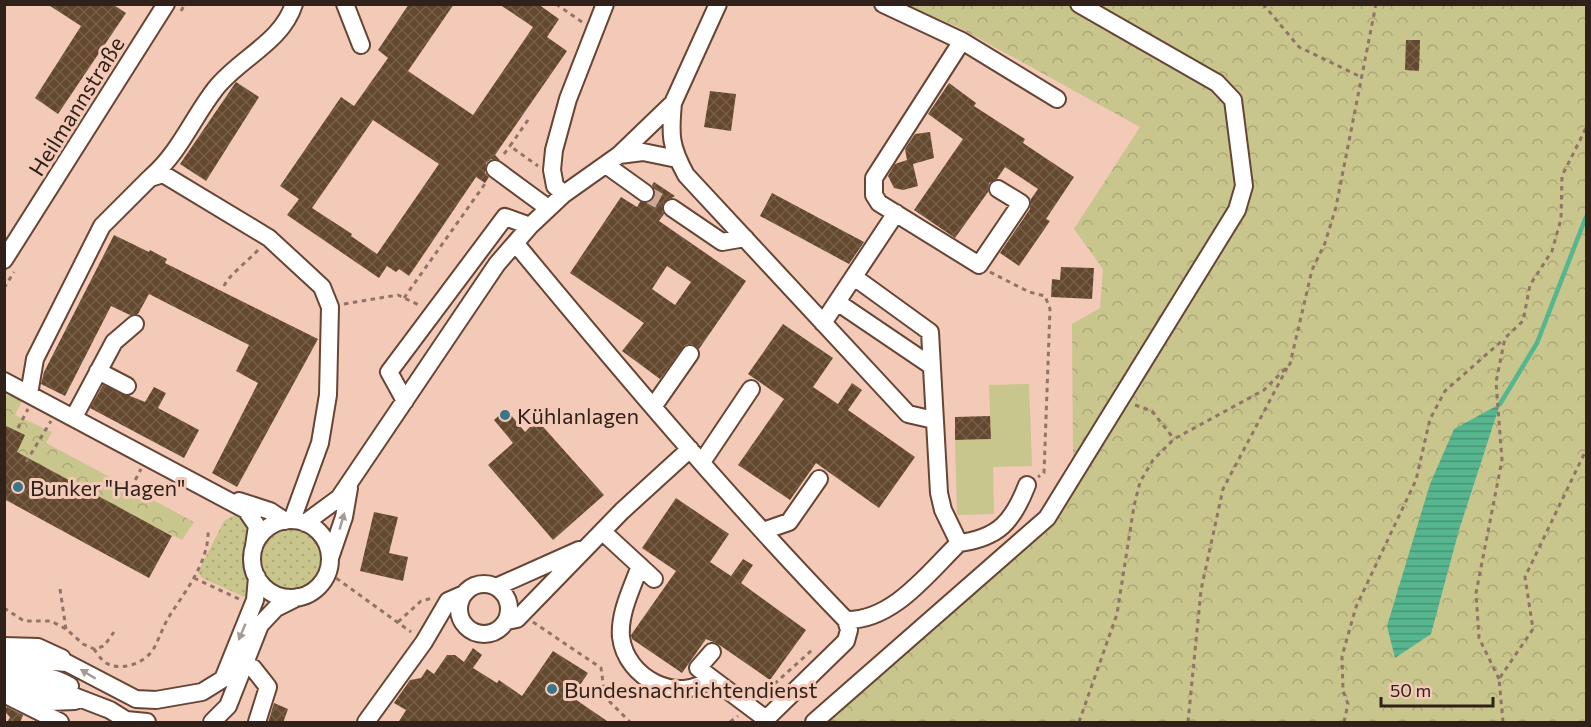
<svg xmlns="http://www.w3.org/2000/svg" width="1591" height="727" font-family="Commissioner,sans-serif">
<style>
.grass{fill:url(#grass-dots)}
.forest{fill:url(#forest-crowns)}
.pitch{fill:#c8c58d}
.water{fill:url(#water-rules)}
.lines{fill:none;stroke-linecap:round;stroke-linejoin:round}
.stream{stroke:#56b68f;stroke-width:4.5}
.building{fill:url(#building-cross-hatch);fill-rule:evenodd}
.minor-tunnel{stroke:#cca798;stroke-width:16;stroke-dasharray:16 8;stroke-linecap:butt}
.minor-casing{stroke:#674535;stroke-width:20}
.path{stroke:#917468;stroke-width:3;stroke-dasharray:4.5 4.5;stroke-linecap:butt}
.minor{stroke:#fff;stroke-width:16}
.oneway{fill:#a29b98}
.poi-dot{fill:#39768c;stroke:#f3c9b7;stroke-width:2}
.labels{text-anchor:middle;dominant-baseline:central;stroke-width:6;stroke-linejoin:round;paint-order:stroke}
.street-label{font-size:22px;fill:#31211b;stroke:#f3c9b7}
.poi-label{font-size:22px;fill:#31211b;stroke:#f3c9b7;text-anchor:start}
</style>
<defs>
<pattern id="grass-dots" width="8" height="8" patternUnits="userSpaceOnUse" patternTransform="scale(1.5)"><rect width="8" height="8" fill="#c8c58d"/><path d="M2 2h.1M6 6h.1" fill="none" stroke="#aca979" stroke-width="1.8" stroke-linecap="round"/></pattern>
<pattern id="forest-crowns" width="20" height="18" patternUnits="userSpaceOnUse" patternTransform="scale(1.5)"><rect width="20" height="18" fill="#c8c58d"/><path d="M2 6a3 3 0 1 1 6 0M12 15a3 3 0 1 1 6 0" fill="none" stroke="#aca979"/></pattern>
<pattern id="water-rules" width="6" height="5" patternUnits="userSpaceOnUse" patternTransform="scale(1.5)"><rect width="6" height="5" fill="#56b68f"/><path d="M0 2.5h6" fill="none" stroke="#489474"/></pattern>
<pattern id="building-cross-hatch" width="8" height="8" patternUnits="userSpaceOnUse" patternTransform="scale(1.5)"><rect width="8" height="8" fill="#63482e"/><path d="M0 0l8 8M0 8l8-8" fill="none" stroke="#765f4a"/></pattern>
</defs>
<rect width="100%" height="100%" fill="#f3c9b7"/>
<path class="grass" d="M238,513C256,534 252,572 249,599L202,578L198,572L224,521Z
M262 559a30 30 0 1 1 60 0a30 30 0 1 1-60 0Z"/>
<path class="forest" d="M907,5H1586V722H828L1056,521L1073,456L1072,324L1100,308L1103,269L1074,229L1140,127L958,27Z
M4,395L24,397L15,415L52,432L46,443L194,522L182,540L5,452Z"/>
<path class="pitch" d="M1029,384L1032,466L993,467L994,514L957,515L955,440L991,439L989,385Z"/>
<path class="water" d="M1500,404L1459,530L1431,634L1395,658L1387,626L1430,484L1454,429Z"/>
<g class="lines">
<path class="stream" d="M1500,404L1537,343L1586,217"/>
</g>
<path class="building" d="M47,4H112L126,13L58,114L35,98L81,26Z
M409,4H454L408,71L473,115L533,27L499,4H538L559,19L547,37L567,51L495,155L500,160L491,159L486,163L485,173L489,177L485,183L476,177L409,276L399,269L396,272L387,266L379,278L287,215L299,199L280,186L341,97L354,106L388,58L378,50ZM373,120L439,164L377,254L351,236L352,234L312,208Z
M1406,40H1420L1419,71L1405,70Z
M236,82L259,97L206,181L180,164Z
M949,83L976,103L974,106L1025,139L1023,143L1074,177L1046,219L1050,221L1019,266L1000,253L1030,209L1031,199L1038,189L1005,167L997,179L989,183L988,192L955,238L914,210L963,139L928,114Z
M710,91L736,94L731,131L704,127Z
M930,132L934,158L913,164L918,186L903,190L894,188L888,176L895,164L907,160L905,149L915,134Z
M654,182L675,196L663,203L664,214L659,221L746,281L699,349L691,344L685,345L660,379L622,351L644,323L570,273L621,197L637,207L640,202H650L655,195L652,185ZM667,266L691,282L675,305L652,289Z
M772,193L864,242L849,264L760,216Z
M114,235L149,252L150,250L167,259L165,263L318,339L237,487L212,473L258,383L236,371L249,345L149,294L138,314L130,315L111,306L65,396L41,384L44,372Z
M1061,267L1094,268L1092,299L1051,297L1052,279L1060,280Z
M783,324L833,358L813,387L838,404L852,383L862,390L848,410L915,457L879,508L816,463L790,500L738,465L784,399L748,374Z
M103,385L145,402L154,387L166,393L158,408L199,430L184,458L90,408Z
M506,409L525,432L537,420L604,495L553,540L488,465L513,443L494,420Z
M990,416L991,439L955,440V417Z
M4,425L25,435L17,452L172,536L149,578L4,499Z
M676,498L729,534L710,562L731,576L743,559L753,565L741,583L806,630L770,680L718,644L706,639L682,673L632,639L631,635L676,571L642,548Z
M374,512L398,517L389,553L408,557L403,581L360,571Z
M473,648L482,655L473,668L497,683L499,680L522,696L553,651L588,673L572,697L610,723H398L406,710L394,703L410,680L421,678L427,669L434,674L447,655H455L464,662Z
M274,703L288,709L283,723H268Z
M7,707L23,715L20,723H7L10,717L4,711Z"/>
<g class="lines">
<path class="minor-tunnel" d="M645,193L672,208"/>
<defs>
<path id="minor" d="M345,4L361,45
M883,4L962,41L874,178V195L879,203L979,265L1021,203L998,189
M962,41L1057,99
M673,103C670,135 670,146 686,175L908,414L934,420
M619,155L643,152L677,159
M606,165L645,193
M495,169L548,208
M151,177C180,152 193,117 216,88C240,58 282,42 294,4
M564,194L555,186L552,170L554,150L568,99L605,4
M672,208L722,242L745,238
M516,244C622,372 730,500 846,620L849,630L846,641L763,722
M4,260L166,4
M837,302L930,365
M823,323L896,213
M98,371L127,386
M4,381L246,510L257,526L254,546
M29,394L35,359L102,226L150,178L163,174L269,238L322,287L330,307L328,395L320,443L292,520
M405,401L389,372L505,217L530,226
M653,407L690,354
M74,417L114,342L135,324
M702,462L751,389
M239,501L270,511L285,521
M252 559a39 39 0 1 1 78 0a39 39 0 1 1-78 0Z
M305,523L339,498L497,264L530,226L564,194L619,155L673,103L718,4
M763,531L789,522L819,479
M603,532L654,579
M959,543C999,538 1013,521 1027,485
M330,558L344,517L349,488
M640,566C632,588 619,613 621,637C626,679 679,705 711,678
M459 609a25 25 0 1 1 50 0a25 25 0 1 1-50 0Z
M496,587L579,550
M846,620C893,621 928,573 959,543L943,510L939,493L930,332L854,277
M507,621L517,619L622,511L690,449
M4,646L38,647L62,658
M712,652L698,668L766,719
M4,658L67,663L136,699L156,700L202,692L223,679L255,600L257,577
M236,661L253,668L268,687L257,722
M4,674C30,674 48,673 70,686
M4,685L53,688L110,710L126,720L147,722
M4,694L60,722
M23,703L75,701
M212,722L228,706L260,625L276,608L298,597
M366,722L424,642L448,601L464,594
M814,722L1047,518L1237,210L1244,186L1233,100L1217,83L1079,4"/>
</defs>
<use href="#minor" class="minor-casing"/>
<path class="path" d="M556,4L582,22
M1263,4L1299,47L1361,77
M181,11L185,4
M528,120L510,146L538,166
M504,154L510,146
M990,272L1029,292L1045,296L1050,309L1044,473L1038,477
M224,286C228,276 249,260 259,249
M4,288L14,272
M404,298L487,181
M344,304L398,295L421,306
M1135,405L1152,411L1174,439
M18,428L28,409
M26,462L51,421
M127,496L141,469
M329,573L411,632
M194,578L239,599
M60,589L66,629
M4,608L24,621H51L66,629L83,644L94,649L104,646L114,632
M398,622L421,601L433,598
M533,622L601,668L605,697L630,722
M94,649C97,653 101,660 106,663C121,672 146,663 154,648C160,637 163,626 170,615C187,589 210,560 208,528
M1499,679L1479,638L1476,593L1502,460L1496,382L1505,338L1523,321L1530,285L1552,251L1561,219L1562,176L1586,128
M761,696L812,650
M730,722L738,716
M1079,722L1117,614L1134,506L1140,482L1153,460L1174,439L1264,390L1290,364L1312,270L1325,243L1336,207L1376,4
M1188,722L1201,590L1223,489L1287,368
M1344,722L1348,704L1343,691L1342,656L1356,607L1416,480L1430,419L1445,391L1504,339
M1503,722L1499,679L1533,629L1525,577L1586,450"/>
<use href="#minor" class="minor"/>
</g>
<defs><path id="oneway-solid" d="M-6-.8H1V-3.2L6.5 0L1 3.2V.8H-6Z" transform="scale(1.5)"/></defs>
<g class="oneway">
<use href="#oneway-solid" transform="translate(342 521) rotate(-74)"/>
<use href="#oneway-solid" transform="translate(242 632) rotate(113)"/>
<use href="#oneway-solid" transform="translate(88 674) rotate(-149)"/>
</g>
<g class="poi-dot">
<circle cx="505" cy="415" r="6"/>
<circle cx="18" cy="487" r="6"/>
<circle cx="552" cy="689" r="6"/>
</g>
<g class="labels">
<g class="street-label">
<text transform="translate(76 106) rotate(-58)">Heilmannstraße</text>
</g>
<g class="poi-label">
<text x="517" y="415">Kühlanlagen</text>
<text x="30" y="487">Bunker "Hagen"</text>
<text x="564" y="689">Bundesnachrichtendienst</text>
</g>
</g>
<rect width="1591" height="727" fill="none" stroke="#31211b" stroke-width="12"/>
<path d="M1381 697v9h112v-9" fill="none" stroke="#31211b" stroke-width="3"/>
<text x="1390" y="697" font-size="18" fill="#31211b" stroke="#f3c9b7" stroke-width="4.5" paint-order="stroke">50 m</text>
</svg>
